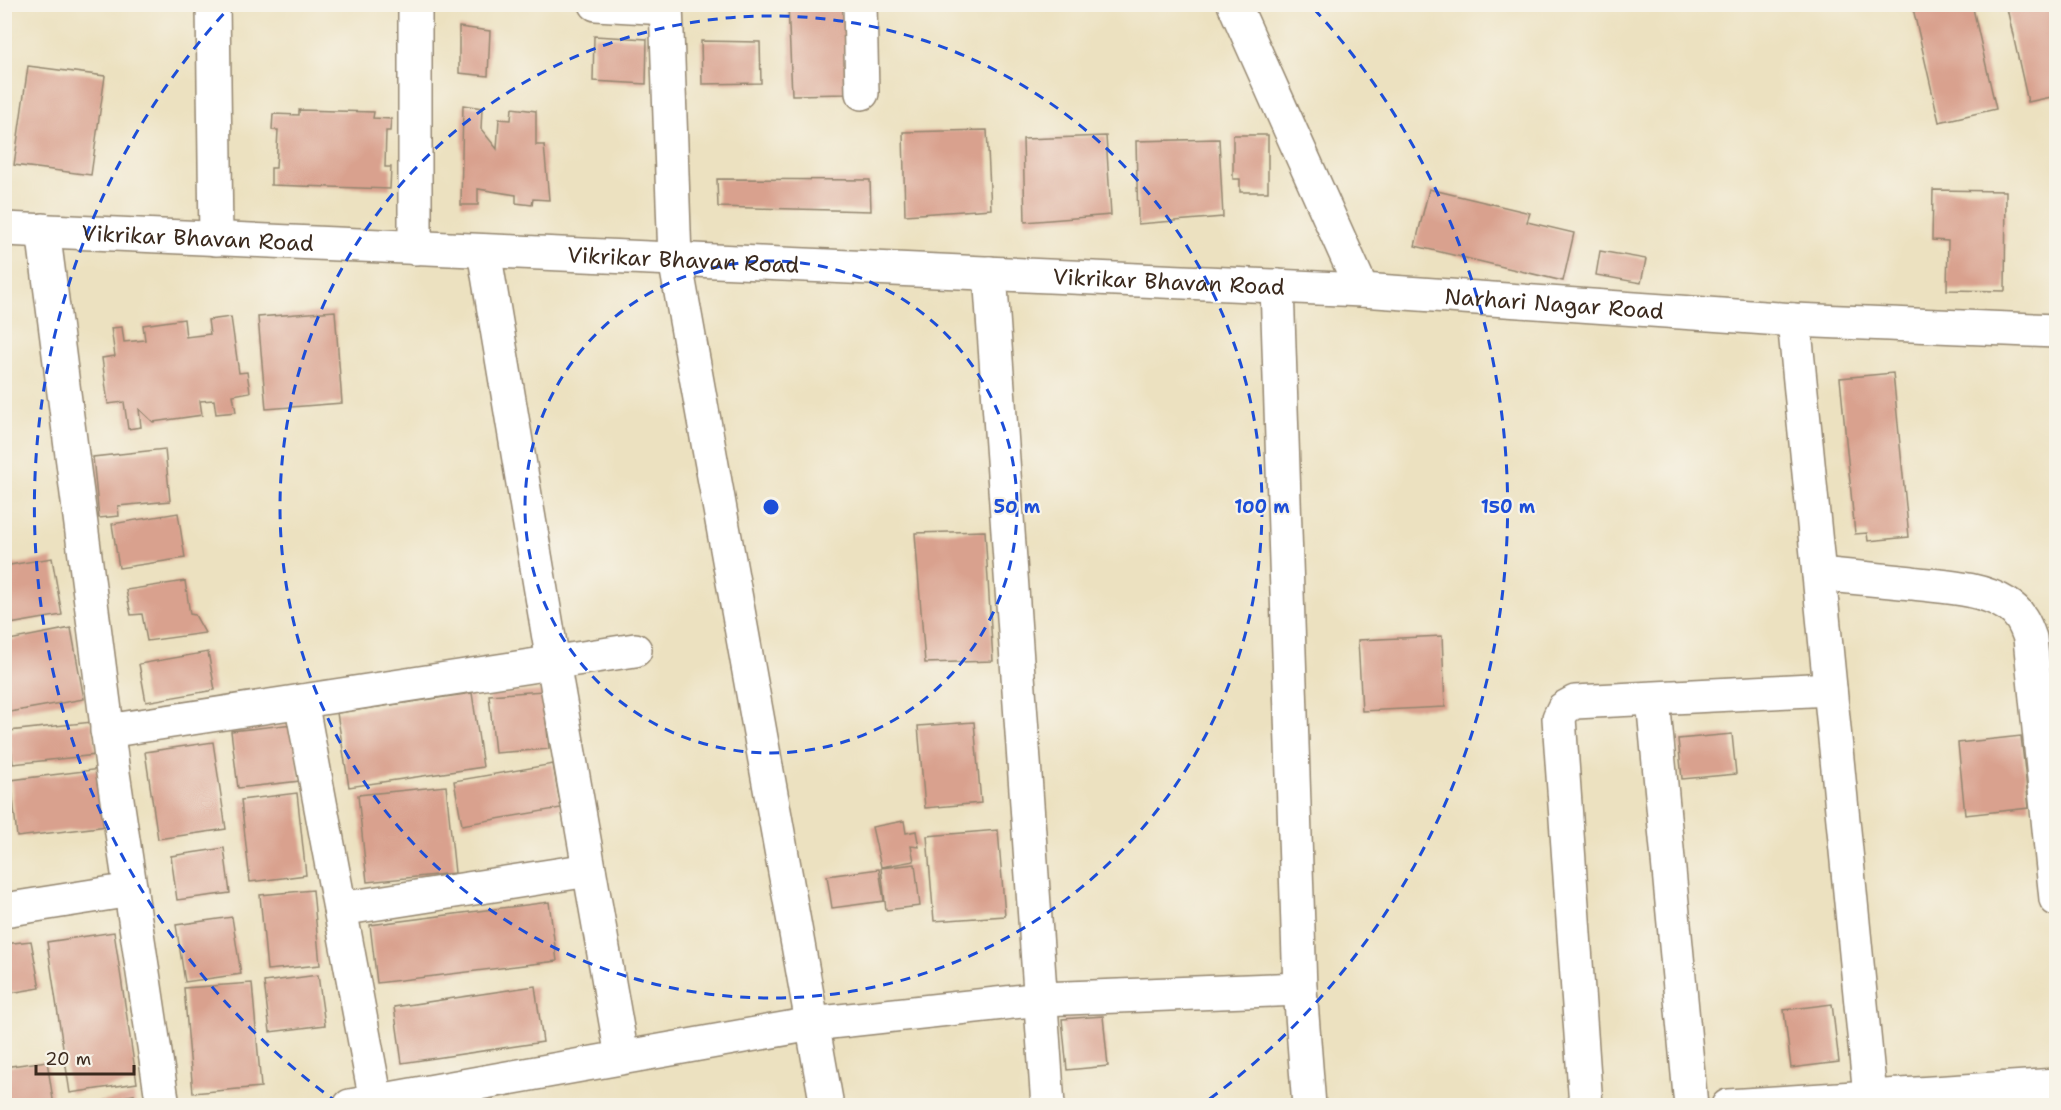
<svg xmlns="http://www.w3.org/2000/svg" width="2061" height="1110" font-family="'Shantell Sans',sans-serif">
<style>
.building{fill:#d9a18e}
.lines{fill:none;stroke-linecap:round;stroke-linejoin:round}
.minor-casing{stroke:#94866f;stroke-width:36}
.minor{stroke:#fff;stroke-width:33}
.ring{fill:none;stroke:#1d4ed8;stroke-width:3;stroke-dasharray:10 8}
.labels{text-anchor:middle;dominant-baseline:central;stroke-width:4.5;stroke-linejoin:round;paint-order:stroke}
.street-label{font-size:22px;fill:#3b2a1e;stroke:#f7f3e8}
.centre{fill:#1d4ed8;stroke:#f7f3e8;stroke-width:3}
.ring-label{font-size:18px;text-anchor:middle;font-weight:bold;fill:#1d4ed8;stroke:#f7f3e8;stroke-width:4.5;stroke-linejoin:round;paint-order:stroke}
</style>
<rect width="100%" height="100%" fill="#f7f3e8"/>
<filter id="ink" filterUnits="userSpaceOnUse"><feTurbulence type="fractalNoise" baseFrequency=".0167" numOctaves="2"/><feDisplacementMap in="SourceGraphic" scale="12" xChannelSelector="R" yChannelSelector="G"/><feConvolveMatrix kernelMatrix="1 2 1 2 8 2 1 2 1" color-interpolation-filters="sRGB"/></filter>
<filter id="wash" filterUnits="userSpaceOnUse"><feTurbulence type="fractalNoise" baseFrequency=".008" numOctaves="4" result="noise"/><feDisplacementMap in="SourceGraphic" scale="24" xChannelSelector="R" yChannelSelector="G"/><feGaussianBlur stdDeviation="1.35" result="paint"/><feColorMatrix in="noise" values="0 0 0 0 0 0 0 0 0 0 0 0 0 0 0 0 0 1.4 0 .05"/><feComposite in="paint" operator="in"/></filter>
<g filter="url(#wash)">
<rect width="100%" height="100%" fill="#ece1c0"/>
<g id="blocks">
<path class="building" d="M788,4H845L847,94L792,95Z
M1912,4H1972L1996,109L1939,122Z
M2006,4H2056V96L2028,102Z
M459,27L490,31L488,76L459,73Z
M594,36L647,39L646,84L593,81Z
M701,41L760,42L761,83L702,84Z
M28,66L105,76L91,175L14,165Z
M463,105L482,108L481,129L497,149L499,119L511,120L512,108L536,111V145H544L549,200L533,199L532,205L516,203V195L478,189V205H461Z
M299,110L374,112L373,118L391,119L390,131H386L385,167H391L390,189L271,185V168H276L278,130H272L273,114L299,115Z
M987,130L991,209L905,215L903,132Z
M1233,135H1268V192H1240V179H1233Z
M1106,136L1111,215L1025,222L1023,139Z
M1219,139L1223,217L1138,224L1136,141Z
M717,179L870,180L871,211L718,207Z
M1429,189L1530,213L1527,222L1574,233L1563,281L1415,246Z
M1933,190L2006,191L2005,291L1947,290L1948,241L1932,240Z
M1600,251L1646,259L1641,283L1596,275Z
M335,311L342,403L266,409L258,317Z
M231,317L239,373L247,372L250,392L233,395L236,412L216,414L214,400L200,401L202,415L153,422L139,409L141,427L128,429L124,402L108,404L102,358L115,356L111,328L122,327L124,342L145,340L143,325L184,319L186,337L210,334L208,320Z
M1893,373L1909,537L1868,541L1867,533L1855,534L1840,378Z
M165,449L170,501L118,506L119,516L99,518L93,457Z
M178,513L185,558L119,568L112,524Z
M985,531L993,661L925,663L915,533Z
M52,558L62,615L4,625V566Z
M185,581L190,614L195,615L205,633L147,641L142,614L131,615L126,590Z
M71,628L84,699L4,713V641Z
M1442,636L1445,707L1362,711L1358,640Z
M208,652L215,690L146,702L139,664Z
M543,691L549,749L495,753L489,695Z
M472,693L483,767L349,787L337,713Z
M92,722L96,755L13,764L9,731Z
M974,722L981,803L925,808L918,726Z
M293,724L300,781L238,788L231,731Z
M1732,734L1736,774L1682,779L1678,739Z
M2021,736L2029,808L1965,815L1958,743Z
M213,742L226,829L158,839L145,752Z
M553,764L561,808L462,825L454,781Z
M100,769L107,826L17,837L11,780Z
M446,786L455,873L367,882L358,795Z
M297,793L306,875L250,882L241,800Z
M6,811L9,831L4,832V812Z
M904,821L906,833L916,831L919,847L911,846L914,861L881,867L872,827Z
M998,830L1005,916L934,921L927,836Z
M224,848L230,893L177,900L171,856Z
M915,864L920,906L886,910L881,868Z
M879,869L884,901L832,908L827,876Z
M313,890L320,965L267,970L260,895Z
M549,902L557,961L377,983L370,925Z
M232,917L241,974L185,982L176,925Z
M114,932L137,1083L70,1093L47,942Z
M31,941L40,988L4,994V944Z
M318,975L325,1025L270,1032L264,982Z
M252,983L261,1087L193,1093L184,988Z
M535,986L543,1042L402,1063L394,1007Z
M1832,1004L1839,1062L1791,1068L1784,1010Z
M1103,1016L1108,1066L1067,1070L1062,1019Z
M47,1061L54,1106H4V1067Z
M134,1095L136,1106H88V1104Z"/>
</g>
</g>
<g filter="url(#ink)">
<use href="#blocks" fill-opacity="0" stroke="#94866f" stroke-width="1.5"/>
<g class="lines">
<defs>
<g id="minor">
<path d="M213,4L216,239"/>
<path d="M596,4L666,8"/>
<path d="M666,4L675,259L827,1106"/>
<path d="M860,4L862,93"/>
<path id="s1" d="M1234,4L1362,290L1794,320L2056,331"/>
<path id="s2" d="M4,229L1362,290"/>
<path d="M43,230L113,773L163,1106"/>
<path d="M415,248V4"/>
<path d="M484,251L553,662L622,1057"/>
<path d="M990,273L1048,1106"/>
<path d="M1277,286L1300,989L1309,1106"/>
<path d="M1794,320L1871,1106"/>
<path d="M1819,574C1850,577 1881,580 1912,583C1943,587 1979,587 2006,604C2020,612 2025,624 2030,638L2056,899"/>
<path d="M1653,699L1691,1106"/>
<path d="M301,701L376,1101"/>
<path d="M107,731L635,650"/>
<path d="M340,909L589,870"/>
<path d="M4,910L131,890"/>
<path d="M350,1106L812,1024L1041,999L1300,989"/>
<path d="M1586,1106L1559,718L1564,708L1575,702L1830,689"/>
<path d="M1728,1106L2056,1085"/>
</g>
</defs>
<use href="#minor" class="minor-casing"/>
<use href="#minor" class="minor"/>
</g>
</g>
<g class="ring">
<circle cx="771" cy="507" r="246"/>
<circle cx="771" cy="507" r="491"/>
<path d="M338 1103A737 737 0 0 1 228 9M1314 9A737 737 0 0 1 1204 1103"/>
</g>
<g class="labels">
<g class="street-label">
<text stroke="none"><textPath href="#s2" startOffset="194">Vikrikar Bhavan Road</textPath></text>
<text stroke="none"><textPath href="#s2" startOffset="680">Vikrikar Bhavan Road</textPath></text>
<text stroke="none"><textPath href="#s2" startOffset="1166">Vikrikar Bhavan Road</textPath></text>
<text stroke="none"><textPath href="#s1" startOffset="506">Narhari Nagar Road</textPath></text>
</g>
</g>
<circle cx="771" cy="507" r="9" class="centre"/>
<g class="ring-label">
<text x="1017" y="513">50 m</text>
<text x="1262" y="513">100 m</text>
<text x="1508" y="513">150 m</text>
</g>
<rect width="2061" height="1110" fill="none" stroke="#f7f3e8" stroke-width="24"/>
<path d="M36 1065v9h98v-9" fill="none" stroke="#3b2a1e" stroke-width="3"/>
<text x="45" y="1065" font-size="18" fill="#3b2a1e" stroke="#f7f3e8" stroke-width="4.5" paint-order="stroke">20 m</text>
</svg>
